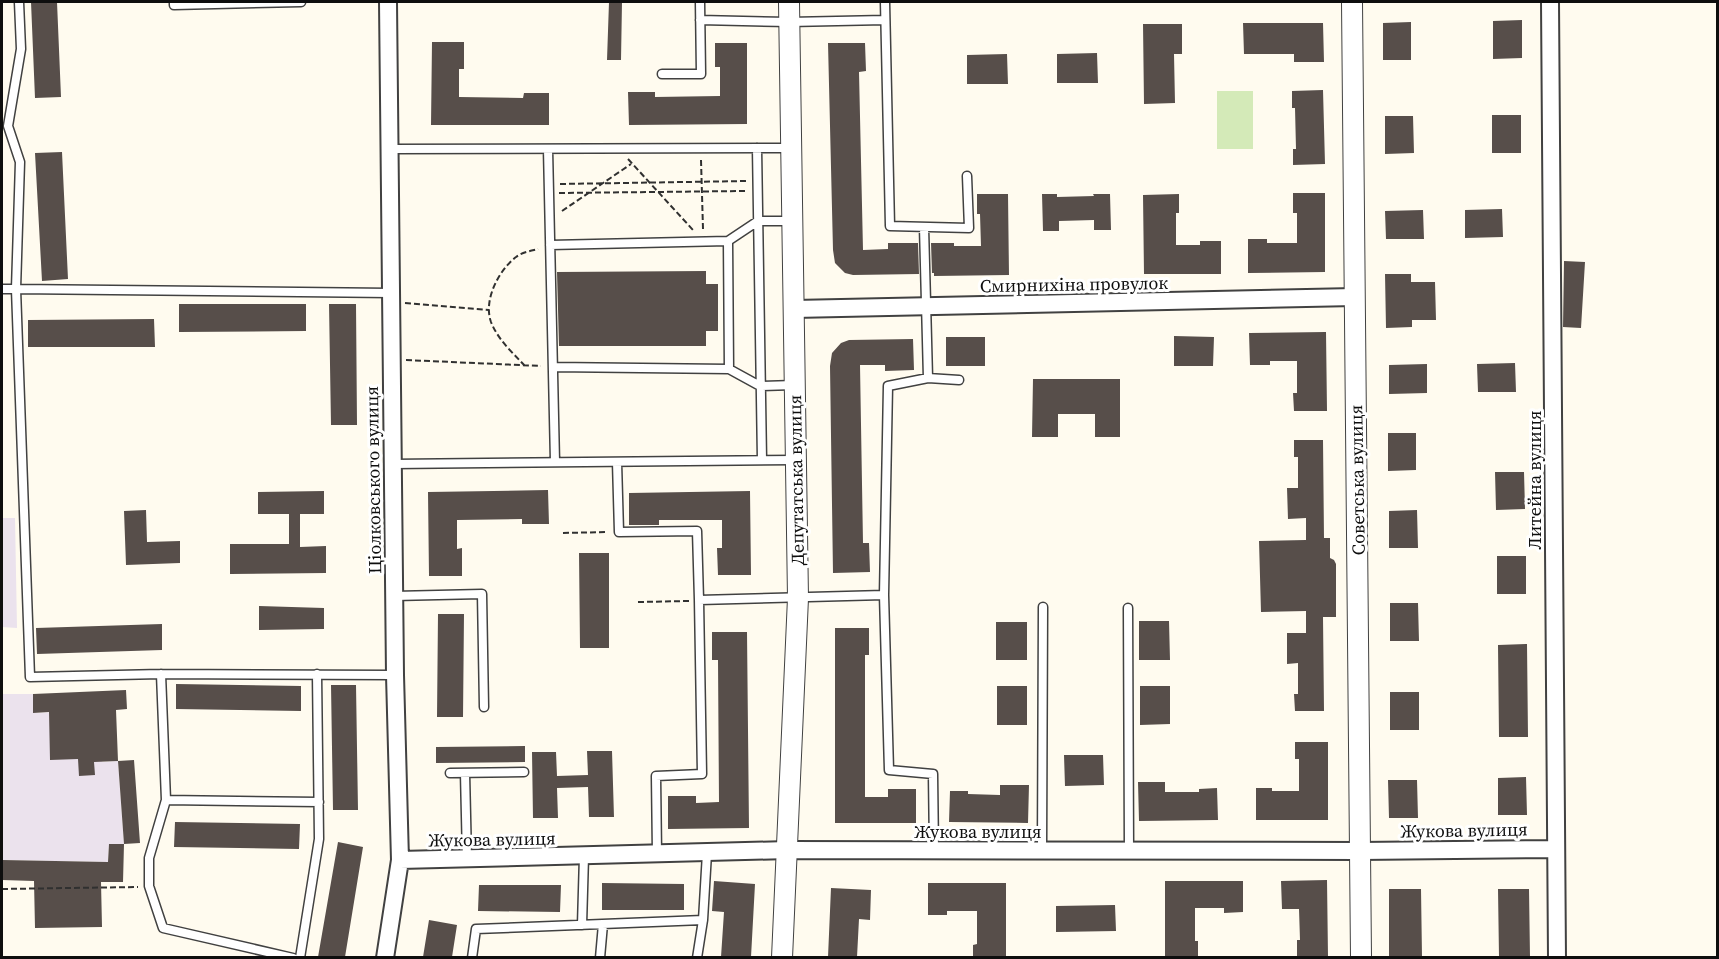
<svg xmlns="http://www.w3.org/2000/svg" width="1719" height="959" font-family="'Source Serif 4',serif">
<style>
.industrial{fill:#ebe2ed}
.green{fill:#d4eab8}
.building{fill:#574e4a}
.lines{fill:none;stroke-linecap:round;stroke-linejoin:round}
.service-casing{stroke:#414141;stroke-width:11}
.minor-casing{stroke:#414141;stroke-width:20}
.tertiary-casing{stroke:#414141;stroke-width:22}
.path{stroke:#303030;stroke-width:2;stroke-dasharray:6 3;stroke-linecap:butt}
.service{stroke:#fff;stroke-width:8}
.minor{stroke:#fff;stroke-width:16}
.tertiary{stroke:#fff;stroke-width:20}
.labels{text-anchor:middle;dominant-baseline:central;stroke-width:6;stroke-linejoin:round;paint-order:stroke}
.street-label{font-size:18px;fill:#0e0e0e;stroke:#fff}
</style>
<rect width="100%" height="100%" fill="#fffbef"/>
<path class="industrial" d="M2,518H15L17,628L2,627Z
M2,694H33L34,713L99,710L102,762L118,761L124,844H109L108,862L2,860Z"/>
<path class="green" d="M1217,91H1253V149H1217Z"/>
<path class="building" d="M31,2H57L61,97L35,98Z
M609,2H622L621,60H607Z
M1522,20V58L1493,59V21Z
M1411,22V60H1383V23Z
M1243,23H1323L1324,62H1294V54H1244Z
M1143,24H1182V54H1174L1175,103L1144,104Z
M432,42H464V69H459V97L523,98L524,93H549V125H431Z
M715,43H747V124L629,125L628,92H655V97L720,96V67H715Z
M828,43H865L866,71L859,72L863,250L888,249V243H918L919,274L853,275L845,273L835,263L833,250Z
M1097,53L1098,83H1057V54Z
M1007,54L1008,84H967V55Z
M1323,90L1325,164L1293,165V149H1296L1295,108H1292V91Z
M1492,115H1521V153H1492Z
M1385,116H1413L1414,153L1385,154Z
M62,152L68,279L42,281L35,153Z
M1293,193H1325V272L1248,273V239H1267V243H1297V213H1293Z
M977,194H1008L1009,275L934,276V273H932L931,243H954V246H981L980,214H977Z
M1042,194H1057V197L1094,196L1093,194H1110L1111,230H1094V220L1059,221V231H1043Z
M1179,194V213H1176V245H1200V241H1221V274H1144L1143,195Z
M1502,209L1503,237L1465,238V210Z
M1423,210L1424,239H1386L1385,211Z
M1564,261L1585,262L1581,328L1563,327Z
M706,271V284H718V331H706V346H559L557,272Z
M1385,274H1411V282H1435L1436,320H1412V327L1386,328Z
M179,304H306V331L179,332Z
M329,304H356L357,425H331Z
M154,319L155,347H28V320Z
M1326,332L1327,411H1294L1293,393H1297V361H1270V365H1250L1249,333Z
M1174,336L1214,337L1213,366H1174Z
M946,337H985V366H946Z
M913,339L914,370L885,371V365H860L863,543H869L870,572L833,573L830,366L832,353L841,343L849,340Z
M1515,363L1516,392H1478L1477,364Z
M1427,364V393L1389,394V365Z
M1033,379H1120V437H1095V414H1058V437H1032Z
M1388,433H1416V470L1388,471Z
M1294,440H1323L1324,538H1330V558L1334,560L1336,564V617H1323L1324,711H1295L1294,694H1298V663L1287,664V633H1306V611L1261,612L1259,541L1306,540V518L1288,519L1287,488H1298V457H1294Z
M1495,472H1524L1525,509L1496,510Z
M548,490L549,524H522V519L457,520V549L462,548V576H429L428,492Z
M324,491V514H300V547L326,546V573L230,574V544H289V514H258V492Z
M750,491L751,575H718L717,548H722V520H659V525H629V493Z
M146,510L147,542L180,541V563L126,565L124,511Z
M1417,510L1418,548H1389V511Z
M579,553H609V648H580Z
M1497,556H1526V594H1497Z
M1390,603H1418L1419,641H1390Z
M259,606L324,608V629L259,630Z
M438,614H464L463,717H437Z
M1139,621H1169L1170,660H1139Z
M996,622H1027V660H996Z
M162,624V650L37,654L36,628Z
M835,628H869V655H865V797H888V789H916V823H835Z
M712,632H747L749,828L668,829V796H696V803L719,802L718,660H712Z
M1527,644L1528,737H1499L1498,645Z
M176,684L301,686V711L176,709Z
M331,685H356L358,810H333Z
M997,686H1027V725H997Z
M1140,686H1170V724L1140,725Z
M126,690L127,709L116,710L118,761L94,762L95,775L79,776L78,759L50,760L49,712L33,713V694Z
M1390,692H1419V730H1390Z
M1295,742H1328V820H1256V788H1272V791H1299V759H1295Z
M525,746V762L436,763V747Z
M587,751H612L614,817H589L588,787L557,788L558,818H533L532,752H556L557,776L588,775Z
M1064,755H1103L1104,785L1065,786Z
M134,760L140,843L124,844L118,761Z
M1526,777L1527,815H1498V778Z
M1388,780H1417L1418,818H1389Z
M1138,782H1165V792H1199V789L1217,788L1218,820L1139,821Z
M1000,785H1029L1028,823L949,822L950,791H968V794L1000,795Z
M175,822L300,824L299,849L174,847Z
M338,842L363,847L345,957H318Z
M109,844H124L123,882H101L102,927L35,928L34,881L2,880V860L108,862Z
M1327,880L1328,957H1297V940H1300L1299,909H1282L1281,881Z
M714,881L755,884L751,957H721L724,912L712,911Z
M1165,881H1243V912L1224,913V908H1195V941H1198V957H1165Z
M602,883L684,884V910H602Z
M928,883H1006V957H973V945L977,944V911H947V915H928Z
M479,885H561L560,912L478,911Z
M831,888L871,890L870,920L859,919L857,957H828Z
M1389,889H1421L1422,957H1389Z
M1498,889H1529L1530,957H1499Z
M1115,905L1116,931L1056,932V906Z
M429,920L457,925L452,957H423Z"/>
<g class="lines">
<defs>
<path id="service" d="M19,2L21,49L8,126L20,162L16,289L391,293
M174,2V5L301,2
M885,2L890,226L969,228L967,176
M700,20L789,22L885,20
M662,74H701L700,2
M757,148L762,460
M389,149L791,148
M548,149L555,462
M924,227L928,378
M728,241L729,369
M550,245L728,241L758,221H792
M2,289H16L30,677L161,674L395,675
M553,367L729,369L760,386L794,385
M617,462L619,532L697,531L699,600
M393,464L796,460
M394,596L482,594L484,707
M1128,608L1129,851
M161,674L166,800L149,858V886L163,928L293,958
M450,773L524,772
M465,773L467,859
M166,800L319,802
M934,851L933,774L889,770L884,595L888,386L928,378L959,380
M1042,851L1043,607
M657,854L656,776L702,774L699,600L884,595
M582,925L584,856
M300,958L319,839L317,674
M472,958L476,929L703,920
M600,958L603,924
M697,958L703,920L707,853"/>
<path id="minor" d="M1550,2L1557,958
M794,309L1355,297
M400,860L788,850L1360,851L1556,849
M385,958L400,860L395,675L388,2"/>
<path id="tertiary" d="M1352,2L1361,958
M782,958L798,598L789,2"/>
</defs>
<use href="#service" class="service-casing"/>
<use href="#minor" class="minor-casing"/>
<use href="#tertiary" class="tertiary-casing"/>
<path class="path" d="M628,159L693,230
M701,160L703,229
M560,184L747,181
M559,193L746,191
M562,211L631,164
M405,303L489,310
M406,360L541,366
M525,366C513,353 498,340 491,322C483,300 499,270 516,257C522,252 531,251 538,249
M563,533L607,532
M638,602L689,601
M2,889L138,887"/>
<use href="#service" class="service"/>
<use href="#minor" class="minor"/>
<use href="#tertiary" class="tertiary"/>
</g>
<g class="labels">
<g class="street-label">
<text transform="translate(1074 284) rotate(-1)">Смирнихіна провулок</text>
<text transform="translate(373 480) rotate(-91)">Ціолковського вулиця</text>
<text transform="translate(796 480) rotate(-91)">Депутатська вулиця</text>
<text transform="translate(1357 480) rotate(-91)">Советська вулиця</text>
<text transform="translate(1534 480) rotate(-90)">Литейна вулиця</text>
<text transform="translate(1464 830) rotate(-1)">Жукова вулиця</text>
<text x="978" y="831">Жукова вулиця</text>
<text transform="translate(492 839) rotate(-1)">Жукова вулиця</text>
</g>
</g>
<rect width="1719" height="959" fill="none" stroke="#0e0e0e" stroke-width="6"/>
</svg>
